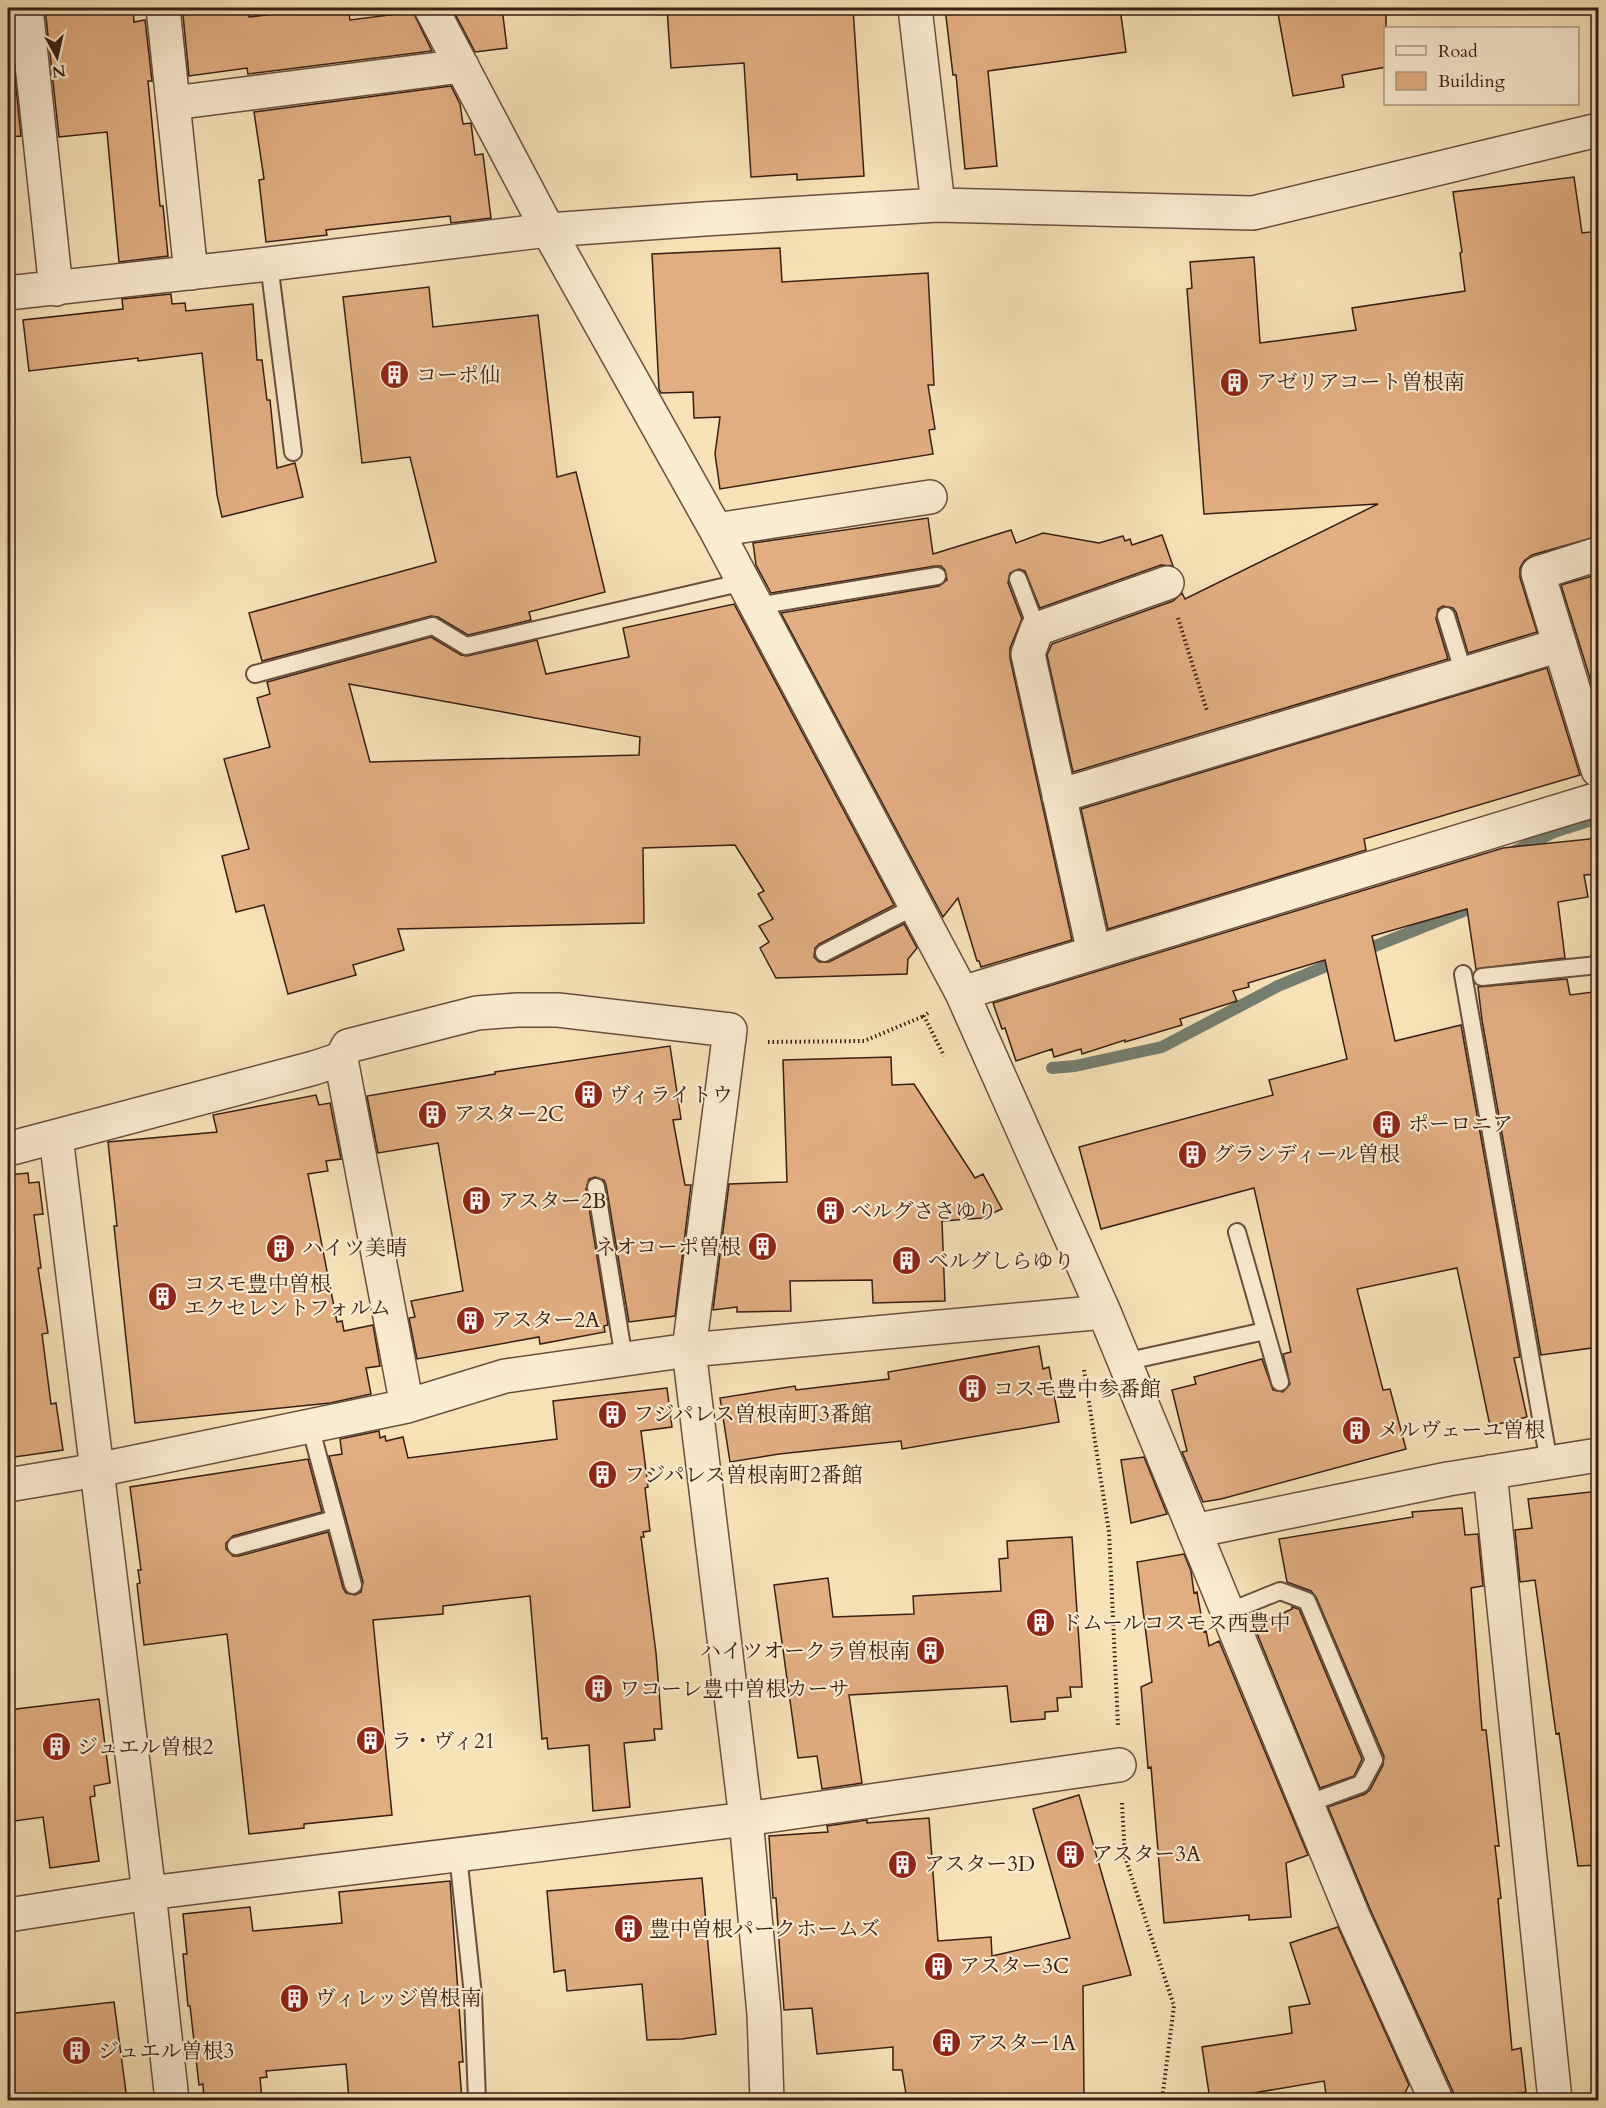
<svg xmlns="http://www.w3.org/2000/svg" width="1606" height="2108" font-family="Cardo,'Noto Serif JP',serif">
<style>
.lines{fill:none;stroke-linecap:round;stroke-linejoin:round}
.stream{stroke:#757e70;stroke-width:12}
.building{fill:#e1ae82;stroke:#381e14;stroke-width:1.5;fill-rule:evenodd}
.service-casing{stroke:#684f3d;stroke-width:20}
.minor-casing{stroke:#684f3d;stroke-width:36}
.path{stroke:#381e14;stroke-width:4;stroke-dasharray:1.5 3;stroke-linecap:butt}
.service{stroke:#faecd1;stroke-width:16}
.minor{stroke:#faecd1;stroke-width:33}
.labels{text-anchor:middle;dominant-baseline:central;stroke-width:4.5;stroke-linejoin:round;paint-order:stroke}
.poi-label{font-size:21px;fill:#381e14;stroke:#faecd1;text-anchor:start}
</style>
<rect width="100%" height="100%" fill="#f7e2b8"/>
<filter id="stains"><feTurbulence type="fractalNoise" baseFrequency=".00333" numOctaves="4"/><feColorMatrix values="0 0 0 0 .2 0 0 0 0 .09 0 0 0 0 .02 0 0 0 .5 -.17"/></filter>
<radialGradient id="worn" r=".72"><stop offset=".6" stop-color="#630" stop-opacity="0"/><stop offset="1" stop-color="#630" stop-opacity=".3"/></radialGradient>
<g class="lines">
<path class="stream" d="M1513,852L1554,832L1598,818
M1360,952L1476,906L1478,902
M1052,1068L1075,1066L1162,1047L1278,986L1341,960"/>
</g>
<path class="building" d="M45,8H90L91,14L133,10L134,22L145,20L152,81H148L160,206H163L168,256L119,262L107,132L59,137Z
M236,8H247L249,17L321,8H348L350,20L413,12L432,51L248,74L247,68L189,76L183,15Z
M452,8H502L507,48L475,52Z
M667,8H853L864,176L797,180V174L751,177L744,63L671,68Z
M945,8H1120L1126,52L988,71L997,166L965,169L956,75H953Z
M1277,8H1386V67L1342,75L1344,87L1293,96Z
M8,11L21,136L8,137Z
M451,86L460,104L463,124L471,123L475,155L483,154L491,218L451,223L450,216L326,230L327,235L266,242L259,180L264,179L254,112Z
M1574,177L1582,233L1599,231V536L1532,555L1524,561L1520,568V578L1537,632L1468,653L1456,612L1453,608L1443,606L1438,609L1436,619L1448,659L1073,772L1047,655L1052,644L1173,601L1182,593L1185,599L1378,504L1204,514L1187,289L1192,288L1190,262L1254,257L1260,343L1356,330L1352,308L1465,291L1460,253L1462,252L1453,192Z
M780,248L782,282L928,273L934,385H928L935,429L929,430L933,454L720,489L715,454L720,417L694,418L693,392L661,393L659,389L652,254Z
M429,287L433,327L538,315L557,477L576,472L605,592L529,612L531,620L468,635L438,617L431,616L262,661L249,613L436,562L410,457L362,463L343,297Z
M171,294L172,304L185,303L186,311L253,304L257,360H262L267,400H270L277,468L295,463L303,497L222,517L217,495L202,353L138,361V358L29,371L23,320L123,309L122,299Z
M928,518L933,554L1011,530L1016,543L1043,533L1099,543L1123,536L1125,541L1130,539L1132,545L1162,535L1173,566L1161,565L1040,608L1025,571L1019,569L1010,573L1008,583L1022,619L1010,648V658L1072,940L981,967L979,961H977L958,898L943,917L781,613L939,586L947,580L945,570L941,566H935L771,593L756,565L753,543Z
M1599,574V707L1561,585Z
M734,604L894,905L819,944L815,948L814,957L819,962H829L904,924L917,948L908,959L907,974L776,978L760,948L769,942L759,926L773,919L758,894L764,891L735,845L643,848L644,923L398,929L404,950L353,965L356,975L288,994L264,905L236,912L222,856L249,849L224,759L270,747L257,698L270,694L267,682L431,637L461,655L467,656L537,640L546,674L629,657L623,628ZM349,684L640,737L639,755L370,762Z
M1547,668L1580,775L1364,839L1366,850L1108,929L1081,809Z
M1599,838V874L1584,875L1588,897L1558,902L1565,958L1476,969L1467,909L1372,936L1395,1041L1461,1025L1520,1357L1514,1358L1527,1417L1490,1426L1457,1268L1357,1289L1383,1390L1390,1389L1406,1449L1221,1499L1203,1502L1182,1452L1187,1451L1172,1390L1196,1384L1194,1377L1262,1359L1273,1390L1283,1392L1290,1384L1283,1354L1291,1352L1254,1188L1101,1229L1079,1147L1273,1095L1269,1080L1347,1059L1325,960L1248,983L1249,987L1233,991L1237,1001L1180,1019L1182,1025L1125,1042V1040L1082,1054L1081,1049L1054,1057L1052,1049L1016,1061L1005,1028L1002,1029L993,1003L1503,848Z
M1567,979L1570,995L1593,992L1599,1041V1347L1541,1355L1482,1020L1478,987Z
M670,1046L681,1119L673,1120L685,1185H691L675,1316L629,1322L606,1185L604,1180L595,1177L589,1179L586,1189L608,1325L604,1326L605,1332L540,1344L539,1337L417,1359L409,1318L415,1317L411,1301L463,1291L438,1143L378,1153L367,1096L495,1074V1072Z
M891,1057L892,1085L914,1084L975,1178L983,1174L1002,1209L982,1218L942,1221L945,1301L873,1303L872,1280L790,1281L791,1311L737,1312V1307L713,1310L729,1184L787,1182L783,1060Z
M316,1095L319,1105L330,1103L341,1159L326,1161L328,1171L308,1174L337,1322L342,1321L344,1331L373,1325L380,1366L366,1368L371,1394L330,1403L135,1423L114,1226H117L108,1142L217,1132L213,1115Z
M28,1173L29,1183L39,1182L43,1214L34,1215L41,1268H38L48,1333L42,1334L51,1404L56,1403L63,1450L8,1458V1175Z
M1039,1346L1043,1369L1049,1367L1059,1422L902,1449L901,1441L779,1454L730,1462L720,1398L795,1386L796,1390L889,1379L888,1372Z
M667,1388L672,1427L641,1431L648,1487L645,1488L650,1531L643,1532L644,1537H641L656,1653L662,1729H654L655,1740L624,1743L630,1807L593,1811L589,1745L548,1749L547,1738L542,1739L530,1596L443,1606V1614L373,1620L392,1815L304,1824V1828L249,1834L227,1634L144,1645L137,1584L140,1583L138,1570H141L130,1487L308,1459L322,1512L233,1536L226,1543V1549L233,1556H239L328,1532L343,1588L346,1593L355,1595L361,1592L363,1582L329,1456L342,1454L340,1439L379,1431L380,1438L385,1436L386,1441L403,1437L408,1458L557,1439L553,1401Z
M1144,1457L1167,1514L1131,1523L1121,1460Z
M1599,1491V1865L1578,1866L1559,1733L1556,1734L1535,1580L1520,1582L1515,1530L1532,1528L1528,1499Z
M1462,1508L1465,1535L1478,1534L1483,1586L1471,1588L1476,1652L1482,1730H1486L1499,1846H1495L1501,1898L1498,1899L1512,2050L1521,2048L1526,2092L1469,2100L1454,2094L1370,1909L1328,1807L1365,1794L1370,1790L1383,1765L1384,1756L1316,1597L1311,1591L1287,1582L1279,1539L1413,1517L1412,1512Z
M1072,1537L1082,1687H1070L1071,1697L1057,1698L1058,1711L1045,1712V1719L1011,1722L1007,1686L849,1695L862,1783L822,1789L817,1756L798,1758L774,1585L828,1578L833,1617L914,1614L913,1596L1001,1591L999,1559L1008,1558L1007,1541Z
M1184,1554L1191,1571L1194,1593L1197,1592L1204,1632L1206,1631L1209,1646L1219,1641L1308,1855L1286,1863L1291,1917L1249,1920V1915L1164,1923L1151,1767L1148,1768L1141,1687L1152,1682L1137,1562Z
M1292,1607L1299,1609L1362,1759L1354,1776L1320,1788L1254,1626L1292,1609Z
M99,1699L110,1783L94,1786L95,1796L90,1797L99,1861L50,1868L43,1817L8,1822V1710Z
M1079,1795L1131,1975L1083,1986L1084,2100H907L902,2070H893V2047L817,2054L812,2008L784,2010L776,1898H773L769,1836L828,1832L827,1826L867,1820V1823L929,1818L938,1941L991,1937L992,1956L1070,1938L1033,1809Z
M702,1878L716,2034L682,2039L647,2040L642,1984L567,1991L565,1970L554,1972L547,1891Z
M450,1881L463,2062H459L462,2100H349L346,2064L266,2071L267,2077L260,2078L262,2100H204L203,2084L199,2085L190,2006H188L183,1954H187L183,1914L250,1907L253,1931L342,1923L339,1892Z
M1338,1927L1409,2085L1401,2100H1327L1324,2081L1242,2095L1243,2100H1210L1202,2047L1292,2033L1289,2007L1310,2004L1290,1943Z
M114,2002L127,2100H8V2014Z"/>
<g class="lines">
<defs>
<path id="service" d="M269,264L293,452
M1018,579L1037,629
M757,606L937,576
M1446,616L1464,674
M255,674L433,626L466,646L744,582
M824,953L916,906
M1463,974L1549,1463
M1482,977L1598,965
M596,1187L624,1359
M1237,1232L1280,1382
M1124,1362L1265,1331
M310,1426L353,1585
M236,1546L335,1519
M1228,1612L1280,1591L1307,1601L1374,1760L1361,1784L1307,1804
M458,1855L473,1995L477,2100"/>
<path id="minor" d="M26,8L56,289
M163,8L191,273
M431,8L548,230L716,530L962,993L1104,1312L1353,1916L1436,2100
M915,8L938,205
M173,103L462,66
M8,293L269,264L548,230L704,219L938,205L1253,213L1598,130
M716,530L930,497
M1598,554L1538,573L1598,770
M1059,796L1560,645
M1094,953L1028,654L1037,629L1167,583
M962,993L1598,799
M56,1137L149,1893L172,2100
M8,1149L314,1068L341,1059
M407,1406L341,1059L348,1046L477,1013L517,1010H558L730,1030L689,1350L746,1819L764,2014L767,2100
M1490,1472L1555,2100
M8,1485L97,1470L407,1406L505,1376L689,1350L1104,1312
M1194,1531L1448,1479L1598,1455
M8,1915L149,1893L746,1819L1119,1765"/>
</defs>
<use href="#service" class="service-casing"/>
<use href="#minor" class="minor-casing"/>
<path class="path" d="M1178,618L1207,711
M928,1013L924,1016L944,1056
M768,1042L864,1041L924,1016
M1084,1370L1109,1532L1118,1726
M1122,1803L1125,1857L1174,2006L1162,2100"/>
<use href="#service" class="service"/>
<use href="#minor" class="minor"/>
</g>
<defs>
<symbol id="building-disc" viewBox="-11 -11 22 22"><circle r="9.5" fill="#8f2418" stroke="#faecd1"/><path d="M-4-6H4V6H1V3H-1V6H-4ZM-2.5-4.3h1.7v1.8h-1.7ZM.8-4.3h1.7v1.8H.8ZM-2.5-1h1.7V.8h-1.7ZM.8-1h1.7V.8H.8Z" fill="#fff"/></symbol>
</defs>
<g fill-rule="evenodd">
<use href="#building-disc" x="378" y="358" width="33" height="33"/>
<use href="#building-disc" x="1218" y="366" width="33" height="33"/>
<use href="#building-disc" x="572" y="1078" width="33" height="33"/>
<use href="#building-disc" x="416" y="1098" width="33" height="33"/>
<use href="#building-disc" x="1370" y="1108" width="33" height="33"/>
<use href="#building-disc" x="1176" y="1138" width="33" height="33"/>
<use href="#building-disc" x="460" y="1184" width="33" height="33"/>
<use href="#building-disc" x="814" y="1194" width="33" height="33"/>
<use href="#building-disc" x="746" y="1230" width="33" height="33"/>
<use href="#building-disc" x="264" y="1232" width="33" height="33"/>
<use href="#building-disc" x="890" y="1244" width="33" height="33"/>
<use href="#building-disc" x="146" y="1280" width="33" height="33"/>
<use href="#building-disc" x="454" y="1304" width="33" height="33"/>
<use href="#building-disc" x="956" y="1372" width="33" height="33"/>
<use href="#building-disc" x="596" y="1398" width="33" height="33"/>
<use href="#building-disc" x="1340" y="1414" width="33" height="33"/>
<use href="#building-disc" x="586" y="1458" width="33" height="33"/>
<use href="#building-disc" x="1024" y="1606" width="33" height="33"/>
<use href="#building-disc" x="914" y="1634" width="33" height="33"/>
<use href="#building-disc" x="582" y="1672" width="33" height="33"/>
<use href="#building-disc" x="354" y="1724" width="33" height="33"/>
<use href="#building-disc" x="40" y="1730" width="33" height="33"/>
<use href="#building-disc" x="1054" y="1838" width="33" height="33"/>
<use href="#building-disc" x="886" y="1848" width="33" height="33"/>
<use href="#building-disc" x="612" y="1912" width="33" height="33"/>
<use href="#building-disc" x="922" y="1950" width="33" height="33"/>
<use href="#building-disc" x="278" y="1982" width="33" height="33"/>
<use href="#building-disc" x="930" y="2026" width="33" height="33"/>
<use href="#building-disc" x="60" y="2034" width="33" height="33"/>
</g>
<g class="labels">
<g class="poi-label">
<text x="416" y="375">コーポ仙</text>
<text x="1256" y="382">アゼリアコート曽根南</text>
<text x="609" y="1095">ヴィライトウ</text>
<text x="454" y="1114">アスター2C</text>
<text x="1408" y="1124">ポーロニア</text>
<text x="1213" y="1154">グランディール曽根</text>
<text x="498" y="1201">アスター2B</text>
<text x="851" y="1211">ベルグささゆり</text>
<text x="741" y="1247" text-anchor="end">ネオコーポ曽根</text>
<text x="302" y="1248">ハイツ美晴</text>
<text x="928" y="1261">ベルグしらゆり</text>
<text x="184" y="1284">コスモ豊中曽根<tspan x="184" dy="24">エクセレントフォルム</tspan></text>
<text x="491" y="1320">アスター2A</text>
<text x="993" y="1389">コスモ豊中参番館</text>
<text x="633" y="1414">フジパレス曽根南町3番館</text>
<text x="1378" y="1430">メルヴェーユ曽根</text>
<text x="624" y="1475">フジパレス曽根南町2番館</text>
<text x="1061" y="1623">ドムールコスモス西豊中</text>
<text x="910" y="1651" text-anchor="end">ハイツオークラ曽根南</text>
<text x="619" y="1689">ワコーレ豊中曽根カーサ</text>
<text x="391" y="1741">ラ・ヴィ21</text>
<text x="77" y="1747">ジュエル曽根2</text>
<text x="1092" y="1854">アスター3A</text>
<text x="924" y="1864">アスター3D</text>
<text x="649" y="1929">豊中曽根パークホームズ</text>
<text x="959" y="1966">アスター3C</text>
<text x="315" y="1998">ヴィレッジ曽根南</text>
<text x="967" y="2043">アスター1A</text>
<text x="98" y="2051">ジュエル曽根3</text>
</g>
</g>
<rect width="1606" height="2108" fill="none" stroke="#f7e2b8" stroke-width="30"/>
<rect x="9" y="9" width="1588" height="2090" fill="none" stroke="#381e14" stroke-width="3"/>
<rect x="15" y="15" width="1576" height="2078" fill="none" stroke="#381e14" stroke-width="1.5"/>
<rect x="1384" y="27" width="195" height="78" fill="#faecd1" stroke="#ac9a85" stroke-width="1.5"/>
<rect x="1396" y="46" width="30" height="9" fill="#faecd1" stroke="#ac9a85" stroke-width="1.5"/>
<text x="1438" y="57" font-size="18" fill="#381e14">Road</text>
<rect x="1396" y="72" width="30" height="18" fill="#e1ae82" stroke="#ac9a85" stroke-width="1.5"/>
<text x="1438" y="87" font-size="18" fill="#381e14">Building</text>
<g transform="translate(57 57) rotate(172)" stroke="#faecd1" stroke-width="4.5" paint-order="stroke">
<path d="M0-4.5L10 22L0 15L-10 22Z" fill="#381e14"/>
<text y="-9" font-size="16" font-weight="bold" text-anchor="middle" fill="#381e14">N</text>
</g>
<rect width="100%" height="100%" filter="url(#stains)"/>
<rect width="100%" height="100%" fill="url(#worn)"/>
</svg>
